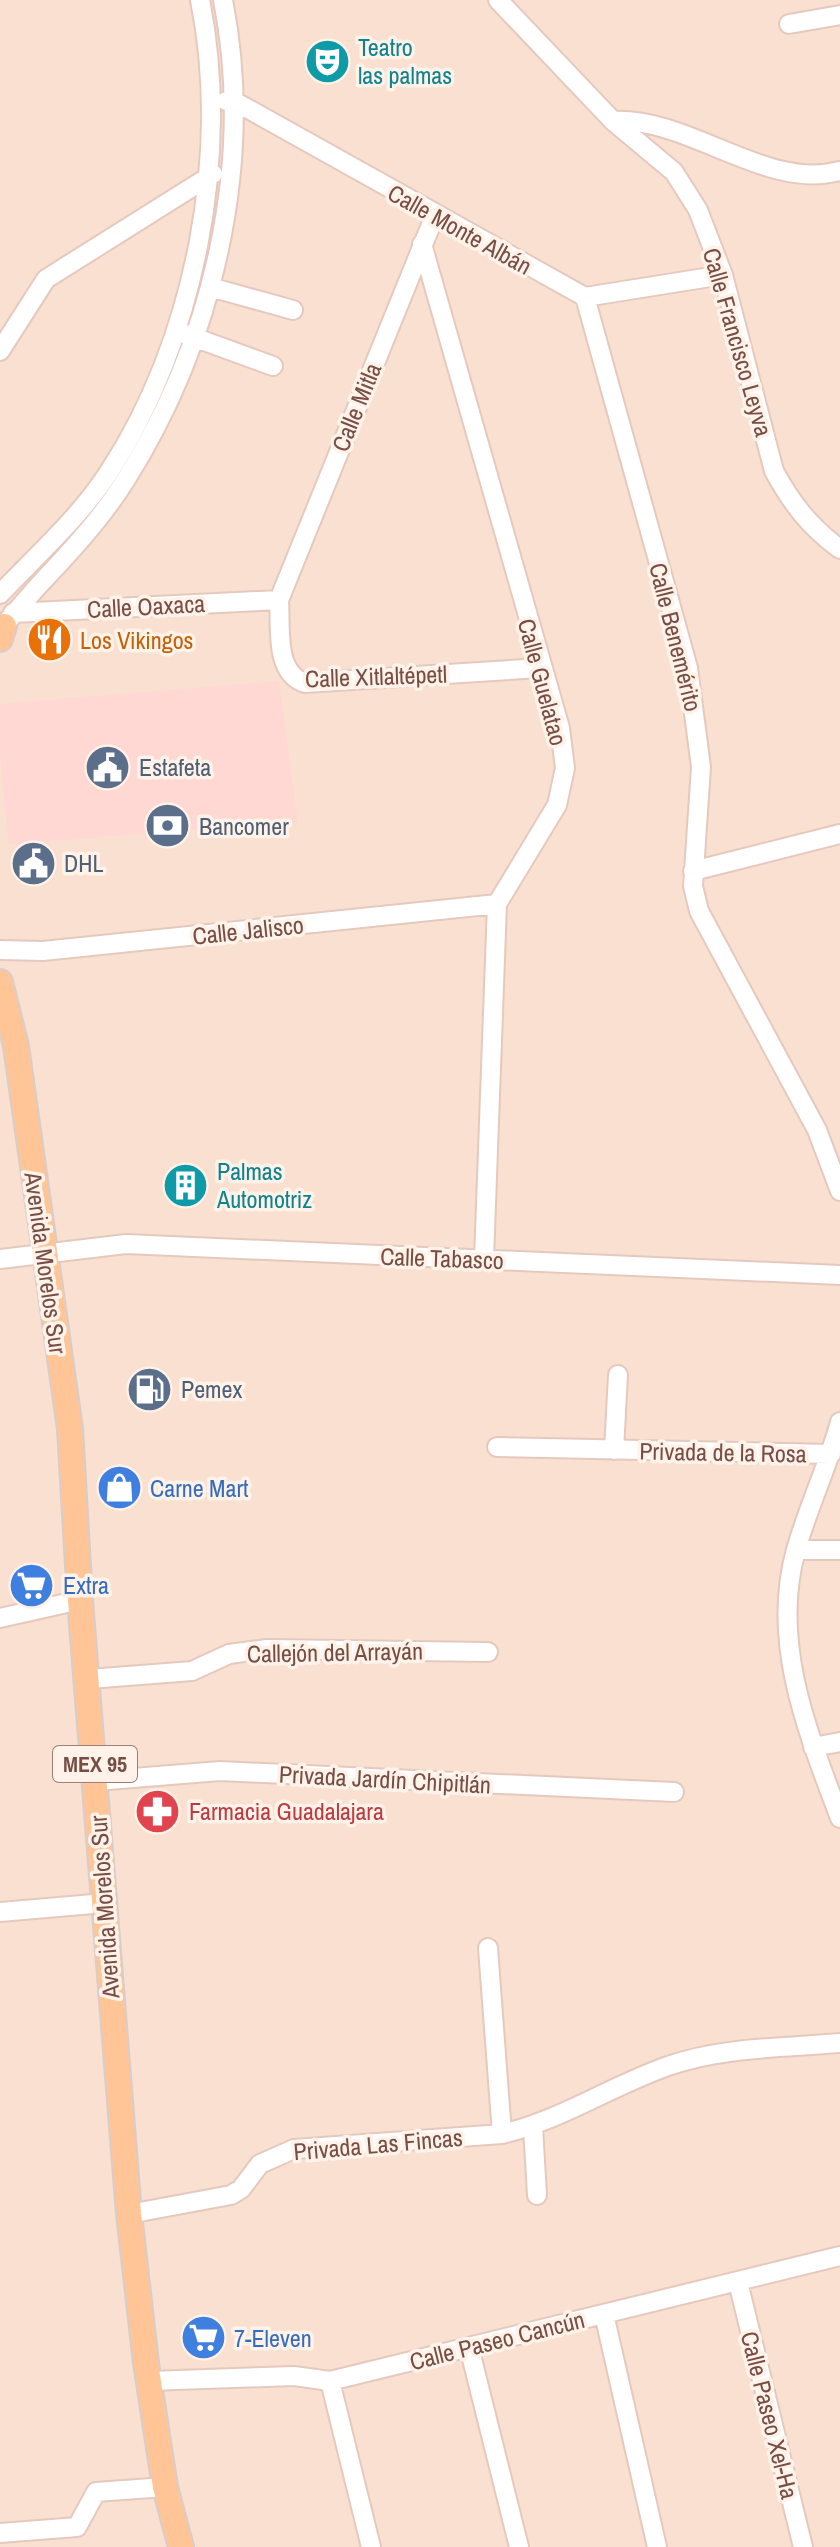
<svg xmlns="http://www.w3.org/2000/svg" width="840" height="2547" font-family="'Archivo Narrow',sans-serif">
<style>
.residential{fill:#f9e0d1}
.commercial{fill:#ffd8d3}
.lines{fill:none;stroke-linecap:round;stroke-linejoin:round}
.minor-casing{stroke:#e5c9be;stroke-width:22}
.major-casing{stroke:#d9cdcb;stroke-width:28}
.minor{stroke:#fff;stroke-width:18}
.major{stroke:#ffc596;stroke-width:24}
.labels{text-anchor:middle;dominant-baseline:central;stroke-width:7;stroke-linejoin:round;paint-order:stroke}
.shield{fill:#fff2e8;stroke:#a07e76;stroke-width:2}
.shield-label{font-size:22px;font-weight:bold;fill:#784d45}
.culture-label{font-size:24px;fill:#0d838f;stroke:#fff2e8;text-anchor:start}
.street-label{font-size:24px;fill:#784d45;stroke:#fff2e8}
.food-label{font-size:24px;fill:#c56008;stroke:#fff2e8;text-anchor:start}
.service-label{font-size:24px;fill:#4e5e75;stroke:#fff2e8;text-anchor:start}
.shop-label{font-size:24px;fill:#366cbe;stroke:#fff2e8;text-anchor:start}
.health-label{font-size:24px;fill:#be3a42;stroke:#fff2e8;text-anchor:start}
</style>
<rect width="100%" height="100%" fill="#ffede0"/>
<path class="residential" d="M0,0H840V2547H0Z"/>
<path class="commercial" d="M279,681L298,822L9,844L0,756V704Z"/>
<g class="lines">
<defs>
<path id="minor" d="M498,0L613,121L674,172L698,210L723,275L774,471C792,504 810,527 840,549
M789,24L840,15
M226,101H234L585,297L723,275
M613,121C690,117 765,191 840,171
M435,215L279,600C281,627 274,673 305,683L541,668
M422,244L560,728L565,768L557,805L497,904L484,1259
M210,287L293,310
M585,297L688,668L701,767L693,886L699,911L817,1130L840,1191
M185,334L273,366
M0,351L46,279L213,174
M0,594C37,555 80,517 109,472C195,340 231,154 200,0
M13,613L279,600
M0,629C14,615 27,598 40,584C71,551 101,519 125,481C213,342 255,163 223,0
M693,871L840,834
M0,950L43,951L497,904
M0,1259L126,1244L840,1275
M840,1422C828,1466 808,1507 796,1550C770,1642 808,1733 840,1818
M497,1447L831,1454
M614,1450L618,1375
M796,1550H840
M0,1618L80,1600
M89,1679L192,1671L229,1654L267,1649L488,1652
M813,1747L840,1742
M96,1781L220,1771L674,1792
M0,1912L105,1903
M488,1948L502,2134
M533,2127L537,2195
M129,2214L231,2195L241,2189L260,2164L294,2149L502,2134C561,2120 611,2086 668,2066C722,2047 784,2048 840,2043
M738,2282L803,2547
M604,2314L657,2547
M469,2347L519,2547
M149,2381L294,2376L330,2381L840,2256
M330,2381L371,2547
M0,2533L77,2527L96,2492L165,2487"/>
<path id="major" d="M0,639L4,626
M0,982L16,1046L70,1429L80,1600L129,2214L146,2363L165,2487L181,2547"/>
</defs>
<use href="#minor" class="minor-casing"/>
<use href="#major" class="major-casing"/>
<use href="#minor" class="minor"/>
<use href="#major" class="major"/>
</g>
<defs>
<symbol id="theatre-disc" viewBox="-11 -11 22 22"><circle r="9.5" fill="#0f9aa8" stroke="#fff2e8"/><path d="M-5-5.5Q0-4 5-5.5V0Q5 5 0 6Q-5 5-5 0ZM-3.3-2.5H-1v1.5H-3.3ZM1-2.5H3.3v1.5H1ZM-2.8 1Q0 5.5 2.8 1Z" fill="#fff"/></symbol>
<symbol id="restaurant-disc" viewBox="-11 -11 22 22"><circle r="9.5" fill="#e8710a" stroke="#fff2e8"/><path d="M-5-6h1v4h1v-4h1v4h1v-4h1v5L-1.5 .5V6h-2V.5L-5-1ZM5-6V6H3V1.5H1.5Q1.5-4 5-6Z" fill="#fff"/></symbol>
<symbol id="civic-disc" viewBox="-11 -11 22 22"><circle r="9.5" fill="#5c6f8a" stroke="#fff2e8"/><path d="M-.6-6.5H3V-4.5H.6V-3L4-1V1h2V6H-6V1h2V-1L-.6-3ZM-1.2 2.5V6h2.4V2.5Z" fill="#fff"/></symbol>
<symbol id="bank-disc" viewBox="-11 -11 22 22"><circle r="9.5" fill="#5c6f8a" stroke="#fff2e8"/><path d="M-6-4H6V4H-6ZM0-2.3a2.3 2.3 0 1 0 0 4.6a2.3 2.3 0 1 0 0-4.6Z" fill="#fff"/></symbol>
<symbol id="building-disc" viewBox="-11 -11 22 22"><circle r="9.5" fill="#0f9aa8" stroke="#fff2e8"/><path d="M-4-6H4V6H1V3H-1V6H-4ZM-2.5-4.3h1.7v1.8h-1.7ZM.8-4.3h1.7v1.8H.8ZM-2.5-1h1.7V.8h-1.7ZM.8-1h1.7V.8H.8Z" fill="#fff"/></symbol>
<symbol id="fuel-disc" viewBox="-11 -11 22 22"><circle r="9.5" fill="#5c6f8a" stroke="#fff2e8"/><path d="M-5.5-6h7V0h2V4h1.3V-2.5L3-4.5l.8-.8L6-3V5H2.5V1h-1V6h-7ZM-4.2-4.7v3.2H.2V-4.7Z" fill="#fff"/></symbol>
<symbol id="shop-disc" viewBox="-11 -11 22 22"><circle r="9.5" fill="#3f7fe0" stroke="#fff2e8"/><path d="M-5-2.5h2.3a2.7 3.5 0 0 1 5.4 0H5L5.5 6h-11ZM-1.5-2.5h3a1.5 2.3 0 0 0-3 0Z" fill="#fff"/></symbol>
<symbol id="supermarket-disc" viewBox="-11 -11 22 22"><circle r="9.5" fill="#3f7fe0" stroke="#fff2e8"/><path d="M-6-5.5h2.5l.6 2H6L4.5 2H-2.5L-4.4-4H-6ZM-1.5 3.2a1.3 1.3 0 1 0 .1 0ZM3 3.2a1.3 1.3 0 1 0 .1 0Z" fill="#fff"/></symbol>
<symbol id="pharmacy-disc" viewBox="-11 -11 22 22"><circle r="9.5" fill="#e0444e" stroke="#fff2e8"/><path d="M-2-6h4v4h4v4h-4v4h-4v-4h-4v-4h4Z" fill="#fff"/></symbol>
</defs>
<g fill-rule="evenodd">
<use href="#theatre-disc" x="302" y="36" width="51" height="51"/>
<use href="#restaurant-disc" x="24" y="614" width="51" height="51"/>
<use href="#civic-disc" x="82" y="742" width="51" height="51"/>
<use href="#bank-disc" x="142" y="800" width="51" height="51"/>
<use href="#civic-disc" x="8" y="838" width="51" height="51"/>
<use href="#building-disc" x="160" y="1160" width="51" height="51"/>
<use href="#fuel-disc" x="124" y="1364" width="51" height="51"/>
<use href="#shop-disc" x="94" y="1462" width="51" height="51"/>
<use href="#supermarket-disc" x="6" y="1560" width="51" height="51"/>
<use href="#pharmacy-disc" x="132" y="1786" width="51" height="51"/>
<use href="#supermarket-disc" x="178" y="2312" width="51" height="51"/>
</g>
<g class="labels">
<rect class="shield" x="53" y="1746" width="84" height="36" rx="6"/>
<g class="shield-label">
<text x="95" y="1764">MEX 95</text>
</g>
<g class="culture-label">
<text x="358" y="47">Teatro<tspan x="358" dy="28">las palmas</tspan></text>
<text x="217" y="1171">Palmas<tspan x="217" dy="28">Automotriz</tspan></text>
</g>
<g class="street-label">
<text transform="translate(460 229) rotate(29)">Calle Monte Albán</text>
<text transform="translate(738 342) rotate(74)">Calle Francisco Leyva</text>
<text transform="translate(356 407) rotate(-68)">Calle Mitla</text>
<text transform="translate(146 606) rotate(-3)">Calle Oaxaca</text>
<text transform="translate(676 637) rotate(76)">Calle Benemérito</text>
<text transform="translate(376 676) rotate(-2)">Calle Xitlaltépetl</text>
<text transform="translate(543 682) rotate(75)">Calle Guelatao</text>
<text transform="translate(248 930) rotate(-6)">Calle Jalisco</text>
<text transform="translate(442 1258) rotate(2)">Calle Tabasco</text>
<text transform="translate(46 1263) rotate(82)">Avenida Morelos Sur</text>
<text transform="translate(723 1452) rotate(1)">Privada de la Rosa</text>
<text transform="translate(335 1652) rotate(-1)">Callejón del Arrayán</text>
<text transform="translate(385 1779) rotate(3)">Privada Jardín Chipitlán</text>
<text transform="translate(104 1907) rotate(-94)">Avenida Morelos Sur</text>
<text transform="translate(378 2144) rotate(-5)">Privada Las Fincas</text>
<text transform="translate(497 2340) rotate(-14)">Calle Paseo Cancún</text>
<text transform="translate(770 2415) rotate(76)">Calle Paseo Xel-Ha</text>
</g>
<g class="food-label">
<text x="80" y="640">Los Vikingos</text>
</g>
<g class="service-label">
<text x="139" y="767">Estafeta</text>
<text x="199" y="826">Bancomer</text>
<text x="64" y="863">DHL</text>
<text x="181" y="1389">Pemex</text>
</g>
<g class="shop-label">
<text x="150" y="1488">Carne Mart</text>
<text x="63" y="1585">Extra</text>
<text x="234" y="2338">7-Eleven</text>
</g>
<g class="health-label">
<text x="189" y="1811">Farmacia Guadalajara</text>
</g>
</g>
</svg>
